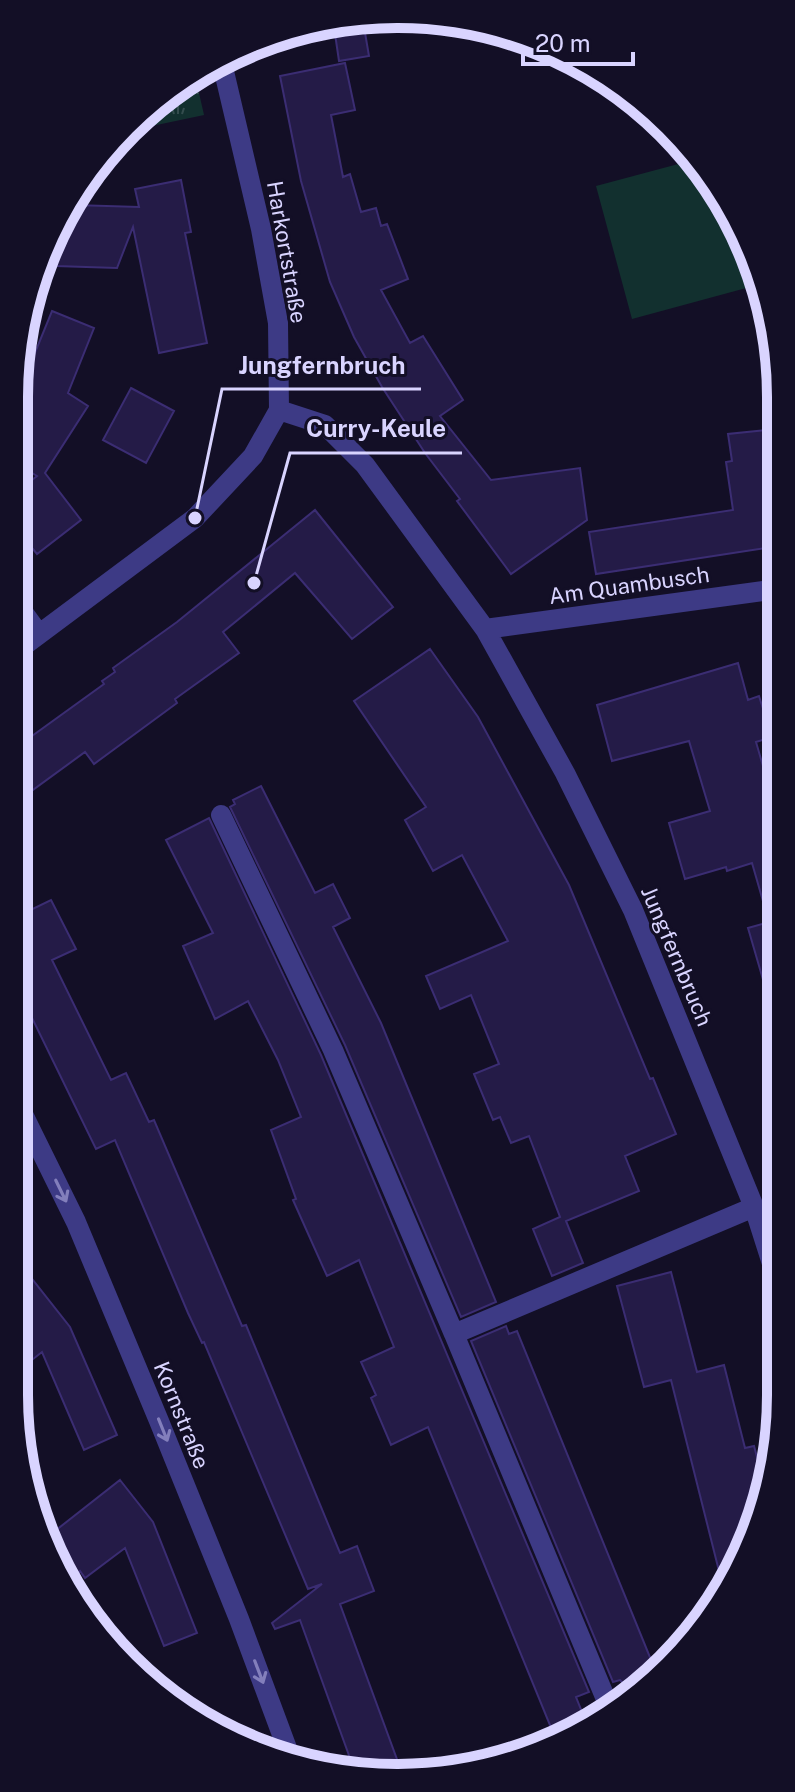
<svg xmlns="http://www.w3.org/2000/svg" width="795" height="1792" font-family="'Public Sans',sans-serif">
<style>
.grass{fill:url(#grass-tufts)}
.garden{fill:#12302f}
.building{fill:#241b47;stroke:#3b2d73;stroke-width:2}
.lines{fill:none;stroke-linecap:round;stroke-linejoin:round}
.minor{stroke:#3d3a85;stroke-width:20}
.oneway{stroke:#837fbc}
.labels{text-anchor:middle;dominant-baseline:central;stroke-width:6;stroke-linejoin:round;paint-order:stroke}
.street-label{font-size:22px;fill:#d9d4ff;stroke:#130f26}
.rim{fill:none;stroke:#d9d4ff;stroke-width:10}
.leader{fill:none;stroke:#d9d4ff;stroke-width:3}
.callout-dot{fill:#d9d4ff;stroke:#130f26;stroke-width:3}
.callout-label{font-size:24px;text-anchor:middle;font-weight:bold;fill:#d9d4ff;stroke:#130f26;stroke-width:6;stroke-linejoin:round;paint-order:stroke}
</style>
<defs>
<pattern id="grass-tufts" width="24" height="20" patternUnits="userSpaceOnUse" patternTransform="scale(2)"><rect width="24" height="20" fill="#12302f"/><path d="M3 7l-1-3M5 7V3M7 7l1-3M15 17l-1-3M17 17v-4M19 17l1-3" fill="none" stroke="#344d4e"/></pattern>
</defs>
<rect width="100%" height="100%" fill="#130f26"/>
<path class="grass" d="M196,80L204,115L123,132L126,127Z"/>
<path class="garden" d="M697,159L752,250L761,284L632,319L596,186Z"/>
<path class="building" d="M363,21L369,56L339,61L334,27Z
M345,63L355,110L331,115L343,177L350,174L361,212L376,208L381,226L387,224L408,279L381,290L410,343L423,336L463,400L440,416L491,480L580,468L587,520L511,574L457,501L460,499L425,453L382,387L354,337L330,282L301,181L280,76Z
M181,180L191,232L185,233L207,343L159,353L133,227L117,268L56,266L58,229L74,205L139,207L135,189Z
M52,311L94,328L68,393L88,406L45,473L81,520L37,554L14,526V494L37,476L14,462V404Z
M131,388L174,411L146,463L103,440Z
M766,430L774,503L778,502V546L596,574L589,532L733,510L726,462L732,461L728,434Z
M315,510L393,607L352,639L295,573L223,632L239,653L175,699L177,703L94,764L85,752L30,792L14,770V749L104,684L102,681L115,672L113,668L177,622Z
M430,649L478,717L569,885L650,1079L653,1078L676,1134L625,1156L639,1191L566,1221L583,1263L552,1276L533,1229L560,1217L529,1136L511,1143L500,1117L493,1120L474,1074L499,1064L471,995L440,1009L426,976L508,941L462,855L433,871L405,820L426,807L354,701Z
M738,663L748,700L759,696L772,737L756,742L779,821L780,1006L771,1007L748,928L769,922L752,863L727,871L726,867L685,879L669,823L710,811L689,741L612,761L597,705Z
M261,786L315,893L333,884L350,918L333,927L381,1023L496,1302L461,1317L345,1045L230,807L235,804L233,800Z
M209,818L321,1055L589,1692L576,1697L586,1722L554,1735L428,1427L391,1445L371,1398L376,1395L361,1362L394,1347L359,1260L327,1276L293,1200L296,1199L271,1130L301,1117L278,1060L248,1001L215,1019L183,946L213,933L166,840Z
M51,900L76,949L52,960L111,1080L126,1073L149,1122L154,1120L242,1326L246,1325L340,1553L357,1546L374,1591L340,1604L402,1773L355,1772L300,1620L275,1629L272,1623L322,1584L308,1589L204,1342L202,1343L188,1313L115,1140L96,1149L14,981V918Z
M14,1256L70,1327L117,1435L84,1450L42,1352L14,1374Z
M671,1272L697,1372L724,1365L745,1448L754,1446L764,1483L752,1541L723,1587L671,1380L644,1387L617,1286Z
M506,1326L509,1334L517,1331L656,1672L632,1692L620,1680L613,1682L471,1341Z
M120,1480L153,1522L197,1633L164,1646L125,1548L85,1578L80,1571L70,1579L46,1538Z"/>
<g class="lines">
<path class="minor" d="M279,410L325,425L365,465L485,629L565,773L633,910L754,1207L781,1292
M14,600L39,634
M485,629L778,589
M14,653L195,518L253,456L279,410L278,323L261,229L222,63
M221,815L333,1050L454,1334
M14,1096L76,1222L159,1421L239,1619L291,1759
M610,1709L454,1334L754,1207"/>
</g>
<defs><path id="oneway-shaft" d="M-6 0H5M1.5-3L5.5 0L1.5 3" fill="none" stroke-width="1.6" stroke-linecap="round" stroke-linejoin="round" transform="scale(2)"/></defs>
<g class="oneway">
<use href="#oneway-shaft" transform="translate(61 1191) rotate(64)"/>
<use href="#oneway-shaft" transform="translate(163 1430) rotate(68)"/>
<use href="#oneway-shaft" transform="translate(259 1672) rotate(69)"/>
</g>
<g class="labels">
<g class="street-label">
<text transform="translate(287 252) rotate(80)">Harkortstraße</text>
<text transform="translate(629 585) rotate(-8)">Am Quambusch</text>
<text transform="translate(677 956) rotate(67)">Jungfernbruch</text>
<text transform="translate(182 1415) rotate(68)">Kornstraße</text>
</g>
</g>
<path d="M0 0H795V1792H0ZM397 28H398A369 369 0 0 1 767 397V1395A369 369 0 0 1 398 1764H397A369 369 0 0 1 28 1395V397A369 369 0 0 1 397 28Z" fill="#130f26" fill-rule="evenodd"/>
<path class="rim" d="M397 28H398A369 369 0 0 1 767 397V1395A369 369 0 0 1 398 1764H397A369 369 0 0 1 28 1395V397A369 369 0 0 1 397 28Z"/>
<path class="leader" d="M195 518L222 389H421M254 583L290 453H462"/>
<g class="callout-dot">
<circle cx="195" cy="518" r="8"/>
<circle cx="254" cy="583" r="8"/>
</g>
<g class="callout-label">
<text x="322" y="374">Jungfernbruch</text>
<text x="376" y="437">Curry-Keule</text>
</g>
<path d="M523 52v12h110v-12" fill="none" stroke="#d9d4ff" stroke-width="4"/>
<text x="535" y="52" font-size="24" fill="#d9d4ff" stroke="#130f26" stroke-width="6" paint-order="stroke">20 m</text>
</svg>
